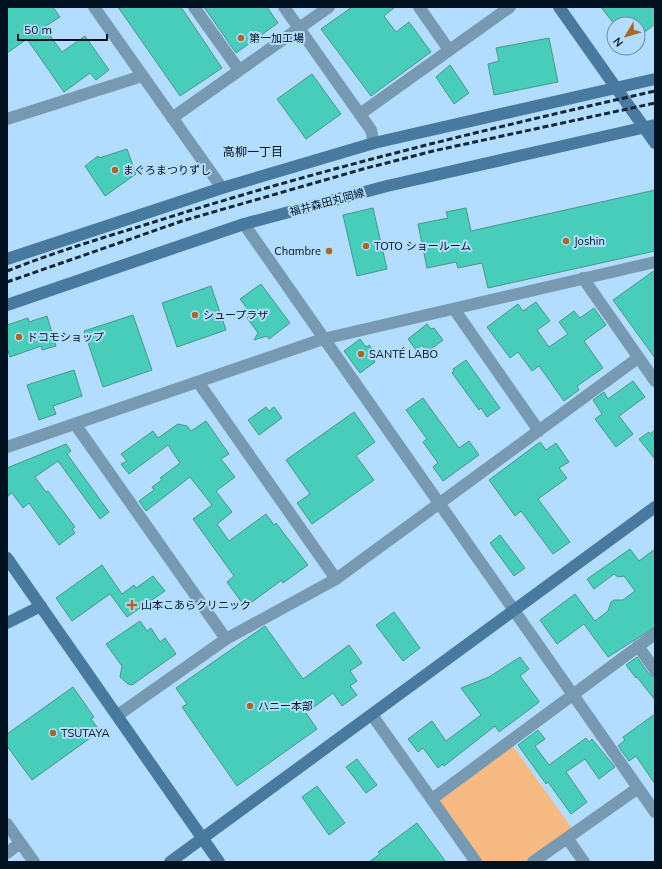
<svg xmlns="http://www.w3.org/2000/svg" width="662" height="869" font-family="Mulish,'Noto Sans JP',sans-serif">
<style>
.green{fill:#f7ba83}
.building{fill:#49cdbb;stroke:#479589}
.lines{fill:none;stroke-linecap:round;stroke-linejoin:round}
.street{stroke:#7899b2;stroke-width:12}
.secondary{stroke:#48799f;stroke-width:12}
.rail{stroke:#142737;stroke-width:3;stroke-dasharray:6 3;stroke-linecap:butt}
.poi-dot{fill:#a5692c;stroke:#b3ddfe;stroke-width:1.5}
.labels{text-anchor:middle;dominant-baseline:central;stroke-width:4;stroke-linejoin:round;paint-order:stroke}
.poi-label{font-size:11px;fill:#01111f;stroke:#b3ddfe;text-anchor:start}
.street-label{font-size:11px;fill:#01111f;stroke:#b3ddfe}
.neighbourhood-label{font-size:12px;fill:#01111f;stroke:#b3ddfe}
</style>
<rect width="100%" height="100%" fill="#b3ddfe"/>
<path class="green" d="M512,745L572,828L524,862H483L440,803L441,797Z"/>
<path class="building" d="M7,7H53L60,17L44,27L62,52L85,36L109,70L96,80L90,73L64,92L27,39L7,53Z
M118,7H181L222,68L180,96Z
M204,7H267L278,23L236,53Z
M352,7H395L384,16L396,32L409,22L431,52L371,96L321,29Z
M601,7H655V24L638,37V24H614Z
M549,38L558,82L494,95L488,64L499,61L496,48Z
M450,65L469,93L454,104L436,77Z
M312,74L341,114L306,139L277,99Z
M127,149L136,174L105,196L85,166L98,156L99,158Z
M655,190V251L488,288L482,263L458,268L456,262L427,268L418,224L448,218L446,212L466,208L471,231Z
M373,208L387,269L357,276L343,215Z
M655,270V358L613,300Z
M261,284L290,323L269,339L267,336L254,340L258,333L247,318L251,314L240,299Z
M211,286L226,330L177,347L162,303Z
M536,302L550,321L537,330L549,347L568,334L559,322L574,311L580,318L594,308L606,325L584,341L603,368L577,386L579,390L564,401L539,366L532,371L518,352L510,358L487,327L518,304L523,311Z
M133,315L152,370L103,387L84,331Z
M47,316L56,346L42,350L41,346L10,357L7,348V325L28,318L29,322Z
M427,324L431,329L434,328L443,340L427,352L422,345L416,350L408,339Z
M360,339L366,347L369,345L377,355L373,358L375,362L360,373L344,351Z
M466,360L500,408L487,417L481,408L479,410L452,373L454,371L453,369Z
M74,370L82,396L53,406L56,414L39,420L27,385Z
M633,381L645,397L619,416L633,434L616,447L595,419L602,414L593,400L604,392L608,399Z
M423,398L459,448L469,441L479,455L443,481L433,467L438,463L423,442L427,439L406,410Z
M266,407L269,411L274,407L282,418L259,435L248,420Z
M354,412L375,442L356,456L374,480L312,524L297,503L310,494L286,460Z
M206,421L229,454L221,459L235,477L216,491L232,512L217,524L229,541L266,514L274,525L276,523L308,565L283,583L282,580L245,607L227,582L234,576L193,519L212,505L190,477L146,511L139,501L154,490L152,487L162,480L160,478L180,463L168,445L129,474L121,464L127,461L121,454L153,431L158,438L178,424L187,426L191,431Z
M655,430V459L639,439L649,432L650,434Z
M540,442L546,450L556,443L569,462L559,468L567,478L538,499L570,542L553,554L521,511L515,516L489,480Z
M66,444L71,451L67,454L109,512L100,519L58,461L35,477L46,492L48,491L75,527L72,529L75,533L59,545L29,503L23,508L12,493L7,497V468Z
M500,535L525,568L514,576L490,543Z
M630,549L639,561L655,549V627L608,657L584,624L557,644L540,620L575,594L595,621L608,611L611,602L614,600H623L635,591L624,576L618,577L614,574L594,589L587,579Z
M102,565L122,594L134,585L136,588L153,576L165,591L127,617L110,594L72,621L56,598Z
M394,612L420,648L403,661L376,625Z
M140,621L147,631L151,628L160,642L165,638L176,654L132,685L128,684L120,677L122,666L106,644Z
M265,626L303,679L349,645L362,663L350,671L357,681L350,686L357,695L342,706L333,693L306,713L317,729L237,786L182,707L187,704L176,688Z
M520,657L529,669L520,676L539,701L538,703L499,732L495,726L444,766L443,764L438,768L423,748L418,752L408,739L432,721L446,741L481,715L461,688L489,677Z
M637,657L649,674L655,677V700L637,677L636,678L626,665Z
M73,687L94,717L91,719L100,731L32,780L7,746V734Z
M655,714V784L636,756L629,761L618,746L625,740L623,737Z
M538,730L545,739L535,746L549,765L586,738L589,742L592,739L615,767L599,779L585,759L566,772L587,802L571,814L548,782L546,784L518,745Z
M357,759L377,785L366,793L346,767Z
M317,786L345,823L329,835L302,797Z
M417,823L446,862H369L380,854L378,852Z"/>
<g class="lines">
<path class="street" d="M94,7L222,188
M194,7L239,70
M284,7L371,130L374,143
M419,7L449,50
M360,114L510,7
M172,118L329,7
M7,119L142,76
M244,224L655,812
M583,278L655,381
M454,309L539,431
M198,382L336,579
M75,424L226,639
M7,447L323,339L655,262
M638,646L655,670
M118,715L226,639L336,579L638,358
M372,715L476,862
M432,799L655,634
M7,824L34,862
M567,838L584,862
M7,853L20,843
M533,862L638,788"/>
<path class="secondary" d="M559,7L655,143
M7,259L222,188L374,143L655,79
M7,305L244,224L387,186L655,125
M7,558L219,862
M7,623L41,606
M170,862L655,507"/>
<path class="rail" d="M7,271C55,252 105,237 154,222C320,169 486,129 655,91
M7,282L182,221L363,169L433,151L655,103"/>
</g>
<g class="poi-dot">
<circle cx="241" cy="38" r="4"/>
<circle cx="115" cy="170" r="4"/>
<circle cx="566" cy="241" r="4"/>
<circle cx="366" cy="246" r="4"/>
<circle cx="329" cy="251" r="4"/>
<circle cx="195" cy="315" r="4"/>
<circle cx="19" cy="337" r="4"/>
<circle cx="361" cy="354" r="4"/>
<path d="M130 599h4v4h4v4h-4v4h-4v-4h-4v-4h4z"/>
<circle cx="250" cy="706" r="4"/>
<circle cx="53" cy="733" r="4"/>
</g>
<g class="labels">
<g class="poi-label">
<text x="249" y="38">第一加工場</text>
<text x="123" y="170">まぐろまつりずし</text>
<text x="574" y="241">Joshin</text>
<text x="374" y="246">TOTO ショールーム</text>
<text x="321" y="251" text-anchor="end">Chambre</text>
<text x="203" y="315">シュープラザ</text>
<text x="27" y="337">ドコモショップ</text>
<text x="369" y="354">SANTÉ LABO</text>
<text x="141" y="605">山本こあらクリニック</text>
<text x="258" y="706">ハニー本部</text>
<text x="61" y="733">TSUTAYA</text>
</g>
<g class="street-label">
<text transform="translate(327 202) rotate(-15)">福井森田丸岡線</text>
</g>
<g class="neighbourhood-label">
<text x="253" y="151">高柳一丁目</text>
</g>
</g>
<rect width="662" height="869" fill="none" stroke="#01111f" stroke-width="16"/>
<g transform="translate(626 36) rotate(232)"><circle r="19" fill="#b3ddfe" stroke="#6c8ba5"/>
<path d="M0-3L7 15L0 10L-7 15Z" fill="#a5692c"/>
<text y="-6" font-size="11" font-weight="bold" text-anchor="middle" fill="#01111f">N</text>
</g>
<path d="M18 34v6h89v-6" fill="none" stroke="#01111f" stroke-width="2"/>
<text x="24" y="34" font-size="12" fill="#01111f" stroke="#b3ddfe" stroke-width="3" paint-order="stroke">50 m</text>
</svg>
